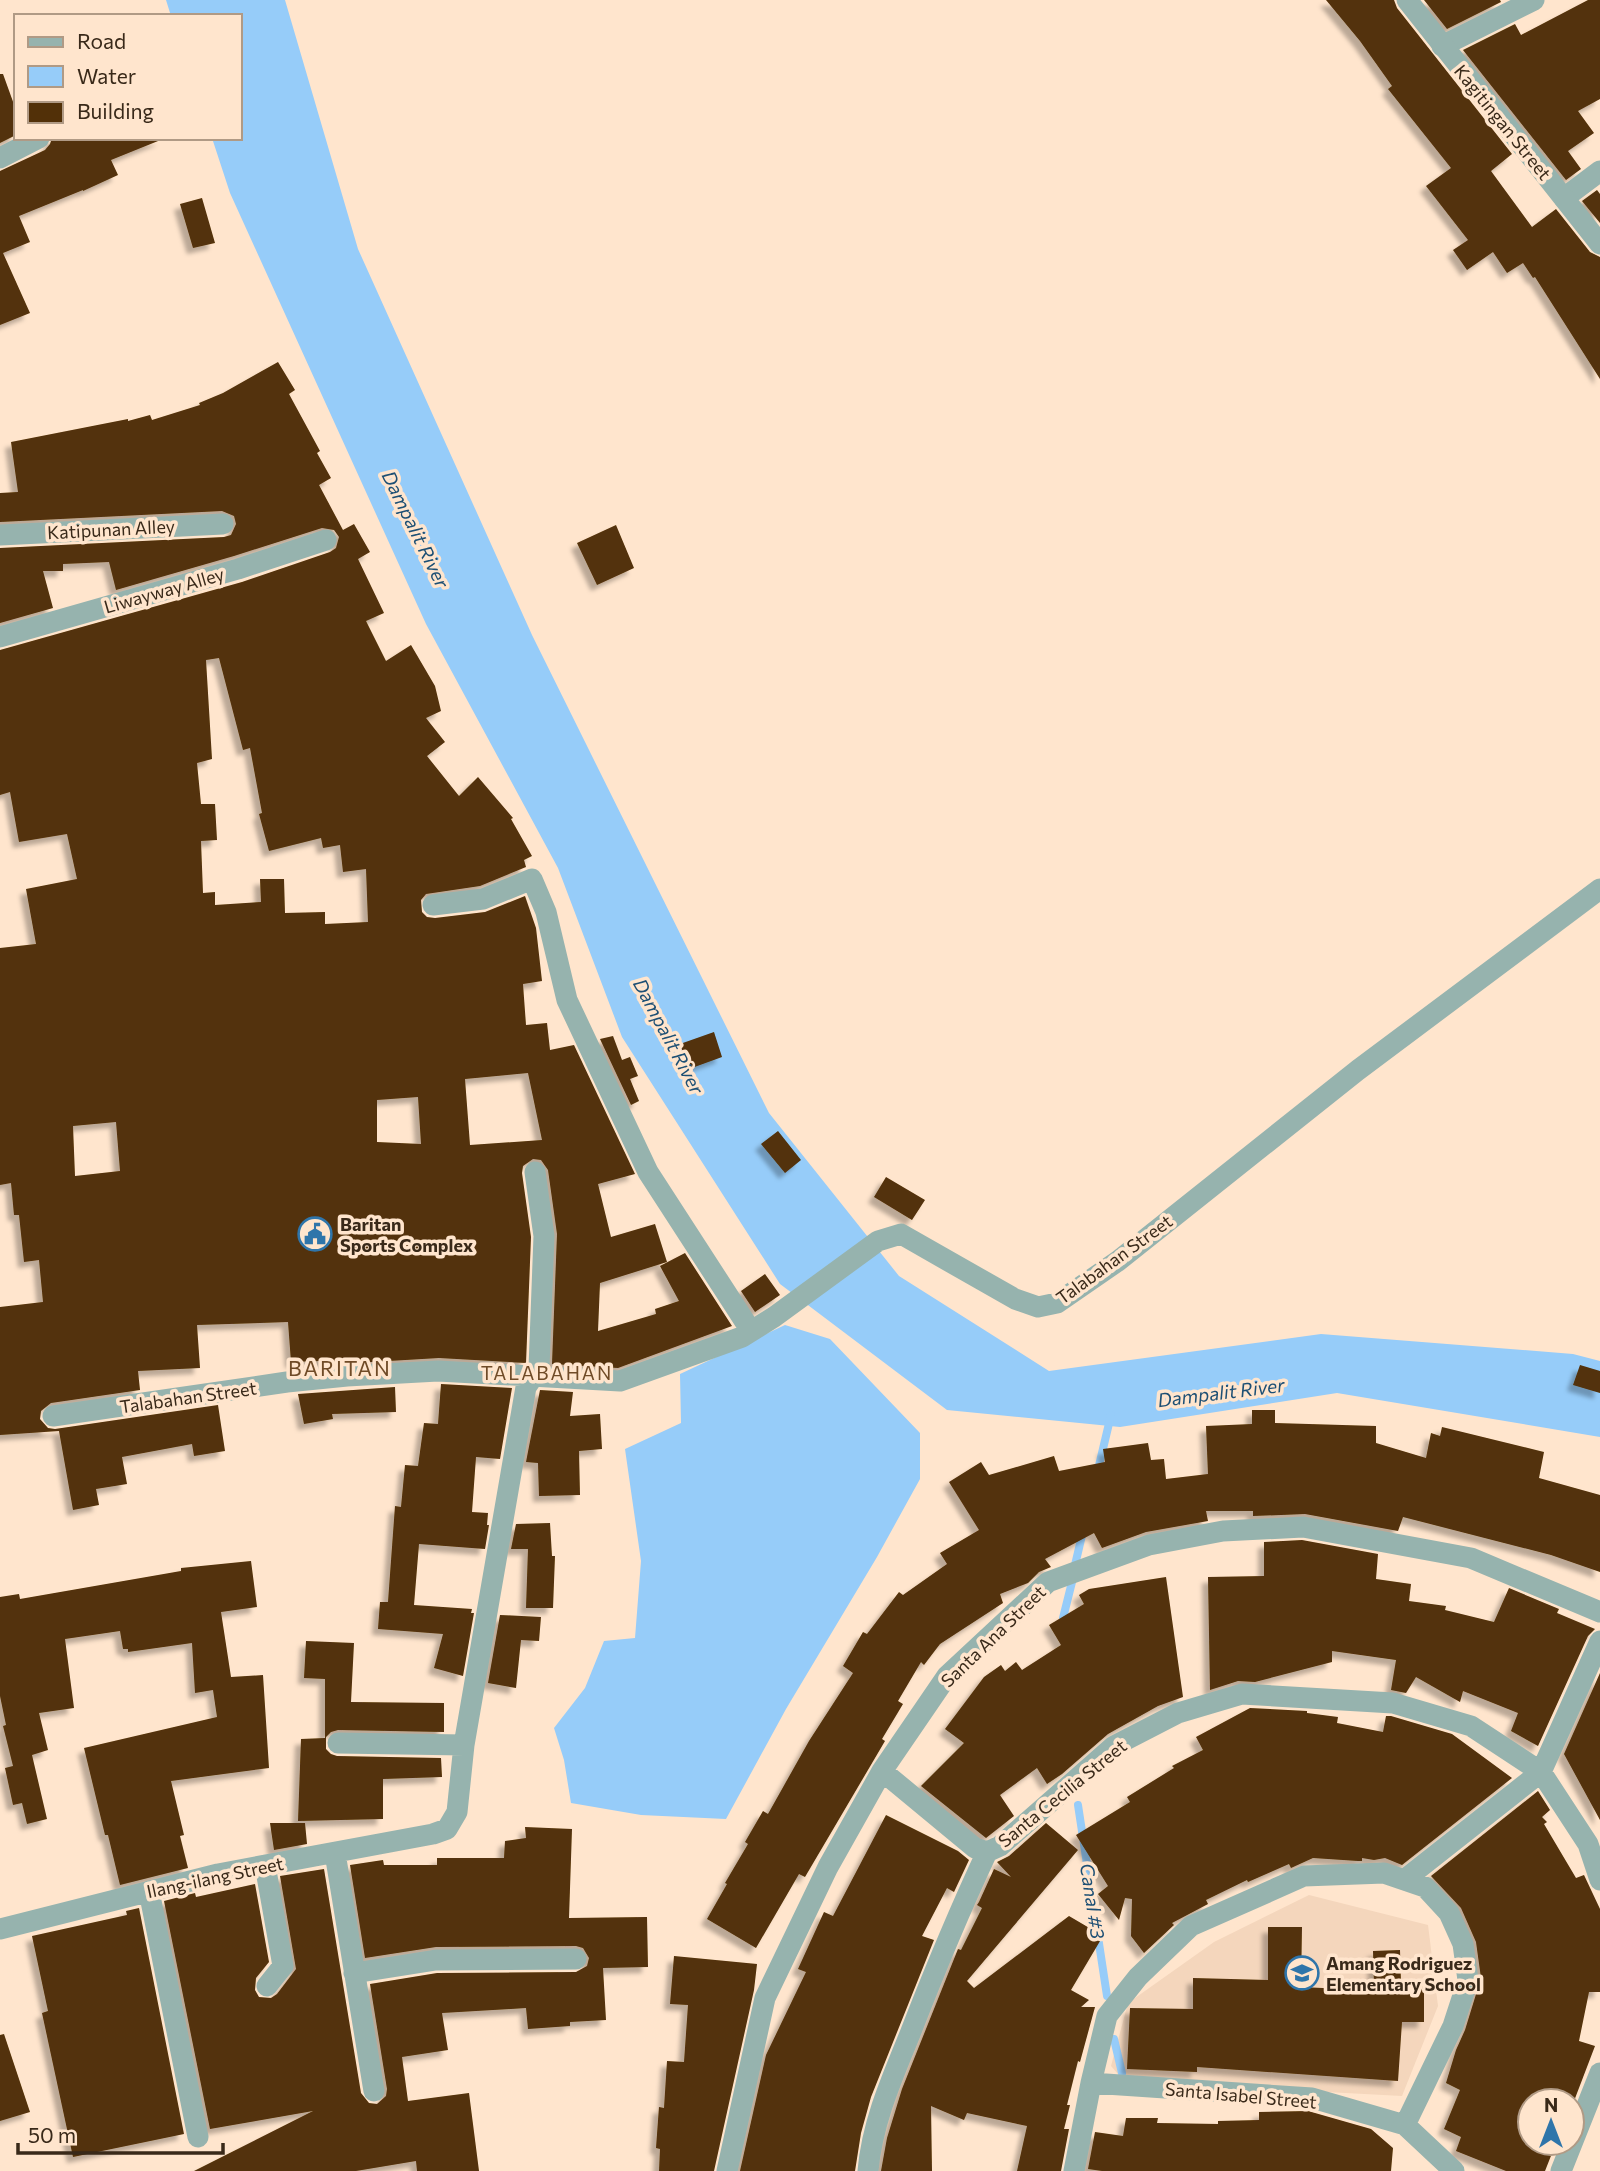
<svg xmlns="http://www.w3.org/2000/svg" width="1600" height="2171" font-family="Commissioner,sans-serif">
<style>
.built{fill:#f4d6bc}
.water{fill:#96ccf9}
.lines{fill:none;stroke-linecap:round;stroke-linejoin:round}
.stream{stroke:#96ccf9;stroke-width:8}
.building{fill:#523008;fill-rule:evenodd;filter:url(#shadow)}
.minor{stroke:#96b3ae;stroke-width:21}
.tertiary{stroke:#96b3ae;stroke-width:21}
.labels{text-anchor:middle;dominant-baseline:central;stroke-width:7;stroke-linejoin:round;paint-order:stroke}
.street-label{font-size:18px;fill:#392919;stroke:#ffe5cd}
.poi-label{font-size:18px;font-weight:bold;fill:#392919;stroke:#ffe5cd;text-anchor:start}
.water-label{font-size:19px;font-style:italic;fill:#1d4f74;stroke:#ffe5cd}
.neighbourhood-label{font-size:19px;letter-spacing:2px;fill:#704b27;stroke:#ffe5cd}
.quarter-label{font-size:21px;letter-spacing:2px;fill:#704b27;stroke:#ffe5cd}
</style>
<defs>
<filter id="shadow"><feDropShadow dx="-6" dy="6" stdDeviation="2" flood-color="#0004"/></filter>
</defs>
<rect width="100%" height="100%" fill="#ffe5cd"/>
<path class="built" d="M1309,1895L1428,1925L1438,2006L1402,2096L1124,2081L1111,2066L1128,2003L1214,1942Z"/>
<path class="water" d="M166,0H285L358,249L532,635L769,1113L899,1276L1049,1371L1321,1334L1573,1354L1600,1361V1437L1337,1393L1120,1427L947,1410L780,1284L622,1037L558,868L426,624L230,193L212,138H240V16H171Z
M785,1325L830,1339L920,1433V1479L877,1557L786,1709L726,1819L641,1815L571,1803L564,1760L554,1728L585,1688L604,1641L635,1638L641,1561L625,1449L681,1423L680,1374Z"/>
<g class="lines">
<path class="stream" d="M1097,1474L1111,1415
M1075,1565L1083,1531
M1064,1626L1063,1618L1072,1582
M1078,1805L1107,1996
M1114,2039L1122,2073"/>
</g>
<path class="building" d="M1326,0H1394L1397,8L1512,154L1491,171L1532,227L1556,209L1590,252L1600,257V379L1535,277L1533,278L1523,263L1507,273L1493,252L1467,270L1453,250L1468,240L1426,186L1451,168L1388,89L1392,86L1360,41Z
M1424,0H1500L1501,2L1447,29Z
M1588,0H1600V99L1578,111L1594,133L1568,151L1581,169L1566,180L1463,50L1515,24L1521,35Z
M0,74H3L16,110V135L0,143Z
M52,138L163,139L111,160L118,175L83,191V190L19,216L30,242L3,253L30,313L0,325V171L45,150L50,144Z
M1597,190L1600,194V223L1582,201Z
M202,198L215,243L193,248L180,204Z
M278,362L295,390L289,394L320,451L317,453L331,478L319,485L343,530L354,524L370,552L358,559L384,613L366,621L386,661L411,645L435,686L441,711L426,718L445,742L427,756L459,796L478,777L513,818L511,819L532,856L524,860L526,867L480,886L426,894L421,900L422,912L427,917L435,918L485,912L525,896L536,928L542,981L523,984L526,1025L547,1023L550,1050L574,1045L635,1174L598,1184L611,1237L655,1224L667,1262L600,1283L598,1331L656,1314L655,1309L679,1301L660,1266L685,1253L732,1326L618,1368L552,1364L557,1234L548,1170L541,1160L533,1159L523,1166L522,1173L531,1237L526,1363L439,1358L321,1365L320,1361L291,1362L288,1322L197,1325L200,1368L138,1371L140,1390L51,1403L41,1411L40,1419L48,1428L55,1429L218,1405L225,1451L194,1456L192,1444L122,1457L127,1484L96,1489L99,1505L73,1510L59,1431L0,1435V1307L43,1302L39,1260L24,1262L19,1215H14L11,1183L0,1185V948L36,944L26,889L77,879L67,834L19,842L10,792L0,795V650L242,582L330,552L336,548L339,537L334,530L322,528L234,556L116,590L109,562L63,564V571H43L53,608L0,623V548L224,537L231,535L236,524L234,516L222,511L0,522V493L18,492L11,442L128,419V421L150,415L152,420L200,405L199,403L223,393ZM219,658L243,750L250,748L262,813L259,814L269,851L321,838L323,848L340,845L343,872L366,869L368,922L325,924V912L285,913L284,879H260L261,902L215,905V892L203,893L201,841L217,840L215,804H201L197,763L212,759L206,660ZM528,1073L542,1140L470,1145L465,1079ZM418,1097L421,1144L377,1142V1100ZM116,1122L120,1171L75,1176L73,1126Z
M616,525L634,568L597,585L577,543Z
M714,1032L722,1057L689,1069L680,1044Z
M613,1036L622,1060L630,1057L638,1076L630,1079L639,1101L631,1105L600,1039Z
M778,1131L801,1160L785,1173L761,1144Z
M886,1177L925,1200L912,1220L874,1197Z
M765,1274L780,1295L755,1312L741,1291Z
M1580,1365L1600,1371V1393L1573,1385Z
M441,1384L512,1388L500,1459L476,1457L472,1512L488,1513L487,1525H489L485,1549L419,1544L414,1605L472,1609L471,1613H474L463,1676L434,1668L443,1634L378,1629L380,1602H388L395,1506L401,1507L405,1465L418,1466L424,1423L438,1424Z
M395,1387L396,1412L332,1414L333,1419L304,1424L298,1394Z
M540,1390L573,1392L570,1416L600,1414L602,1449L579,1451L580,1495L539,1496L538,1463L526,1462Z
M1252,1410H1275V1423L1376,1426V1443L1426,1458L1431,1433L1440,1436L1442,1427L1544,1452L1539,1478L1600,1495V1572L1551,1555L1403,1517L1398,1531L1305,1514L1253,1516V1511H1206L1208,1521L1146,1532L1102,1548L1094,1533L1045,1559L1051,1567L1039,1572L1028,1583L1000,1594L1003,1603L940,1644L924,1665L921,1662L898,1701L903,1704L882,1739L885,1741L805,1877L799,1874L756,1948L707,1919L727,1884L725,1883L748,1844L745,1842L763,1811L768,1814L809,1741L853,1673L843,1666L863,1632L867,1634L899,1592L903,1595L947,1564L940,1553L979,1530L949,1482L981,1462L989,1475L1054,1456L1059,1471L1105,1462L1103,1449L1148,1443L1151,1460L1164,1459L1166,1479L1208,1474L1206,1426L1252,1424Z
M550,1523L552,1556H555L553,1608H526L528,1549H511L516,1524Z
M1302,1540L1378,1554L1376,1579L1411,1584L1409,1601L1446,1606L1445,1610L1494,1622L1509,1588L1559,1609L1557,1613L1595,1629L1588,1636L1538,1746L1511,1731L1518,1713L1463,1691L1460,1702L1416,1677L1406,1693L1391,1690L1396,1660L1332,1651V1662L1255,1682L1238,1681L1210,1690L1208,1577L1264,1576V1542Z
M251,1561L257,1607L221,1612L231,1677L263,1675L269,1768L171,1781L184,1835L180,1836L188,1868L120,1885L108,1835H105L84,1748L217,1717L213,1690L195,1693L192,1643L128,1652V1649H123L120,1631L65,1639L74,1708L39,1713L48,1750L32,1755L47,1819L27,1824L22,1803L13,1805L5,1768L13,1766L3,1726L6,1725L0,1696V1597L19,1594L20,1599L181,1571V1568Z
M1166,1577L1183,1697L1158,1706L1108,1734L1062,1774L1047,1784L1037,1768L1000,1795L1014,1816L986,1838L921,1786L964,1743L945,1729L984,1677L1001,1665L1005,1671L1016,1662L1022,1670L1061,1645L1049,1625L1084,1604L1079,1595L1089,1589Z
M500,1615L541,1617L539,1641L521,1640L516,1688L488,1683Z
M306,1641L354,1643L351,1702L444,1703V1732L338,1730L331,1732L326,1737V1749L331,1754L337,1756L441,1758L442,1777L383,1779V1819L298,1821L301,1739L325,1738V1679L304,1678Z
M1600,1673V1820L1564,1754Z
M1250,1708L1307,1711V1713L1338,1717L1337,1723L1383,1732L1386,1716H1391L1452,1734L1512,1778L1402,1865L1385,1858L1374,1860L1362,1858V1861H1358L1313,1858L1291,1868L1289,1864L1248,1882L1247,1880L1206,1900L1208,1904L1172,1923L1174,1925L1144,1953L1131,1936L1132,1899L1125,1898L1119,1920L1098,1894L1108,1886L1076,1835L1130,1802L1127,1797L1174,1768L1172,1766L1203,1750L1196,1737Z
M1538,1791L1550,1810L1542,1817L1547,1822L1544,1824L1576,1878L1584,1875L1600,1909V1992H1589L1579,2041L1595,2046L1574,2101H1530V2143H1556L1545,2171H1506L1456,2151L1461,2137L1444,2129L1460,2090L1446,2083L1456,2050L1465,2030L1481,1978L1476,1942L1461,1908L1431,1876Z
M886,1815L958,1851L969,1860L954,1892L947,1888L922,1936L934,1940L871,2097L861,2133L855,2171H740L766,2055L806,1972L798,1969L824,1912L833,1916Z
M270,1823H305L307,1844L274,1850Z
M1046,1823L1078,1850L967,1981L974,1988L1069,1916L1103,1936L1071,1990L1089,2000L1081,2007H1095L1080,2062L1078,2061L1067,2105H1070L1064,2129H1069L1061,2171H1017L1027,2126L967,2113L964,2120L931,2106L932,2171H881L887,2138L902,2089L958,1949L961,1950L982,1908L977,1905L979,1902L994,1869L1011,1877L997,1862L1009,1856Z
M525,1827L572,1829L569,1918L647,1917L648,1967L603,1968L606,2020L570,2022V2026L528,2029L526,2008L442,2013L448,2050L402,2057L408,2101L469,2093L479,2171H417L416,2161L356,2171H194L313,2111L210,2129L164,1901L195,1893L196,1897L255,1884L269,1962L256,1978L255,1990L259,1997L271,1998L277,1994L296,1969L280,1876L324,1869L361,2093L369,2103L377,2104L386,2096L387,2089L370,1984L437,1973L576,1972L587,1966L589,1958L583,1948L576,1946L436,1947L365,1958L350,1865L383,1860L384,1865H437V1858H504L505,1841L526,1838Z
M139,1908L184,2134L73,2157L42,2013L48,2011L32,1936L127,1915L126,1911Z
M1268,1927H1302L1301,1987L1344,1989V1984L1374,1985L1373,1951L1400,1950L1401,1983H1424V2022H1402L1398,2081L1197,2067V2072L1127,2069L1130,2008L1193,2009V1978L1268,1980Z
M674,1956L757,1964L754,1990L714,2171H659L660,2149L656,2148L659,2107L664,2108L667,2061L684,2062L688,2005L670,2004Z
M4,2034L30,2112L0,2121V2035Z
M1308,2111L1371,2129L1393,2148L1391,2171H1102L1088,2169L1095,2132L1123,2136L1126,2118H1158L1157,2123L1218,2124V2121L1259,2120V2112Z"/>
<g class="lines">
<path class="minor" d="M1442,46L1534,0
M0,158L39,138
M1564,198L1600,171
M0,535L223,524
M0,637L238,569L326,540
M433,905L483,899L532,879L546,912L567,1000L648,1172L751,1331
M53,1416L287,1382L347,1376L438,1371L620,1381L742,1337L774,1317L878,1241L901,1234L1015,1299L1038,1307L1057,1303L1118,1261L1358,1070L1600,889
M338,1743L464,1745
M882,1771L975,1848L987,1852L1000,1846L1114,1746L1178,1713L1242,1694L1393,1703L1471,1726L1541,1772L1588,1844L1600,1880
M335,1853L374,2091
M265,1865L283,1966L267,1986
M1404,1880L1541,1772L1600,1641
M149,1891L198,2137
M0,1929L218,1874L433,1834L447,1829L457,1812L464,1745L526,1387L539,1368L544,1236L535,1172
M354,1973L436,1960L576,1959
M1091,2083L1312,2098L1405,2125L1454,2171
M727,2171L765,1998L828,1867L882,1771L947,1676L1048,1582L1149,1545L1223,1531L1303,1527L1471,1558L1600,1612
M868,2171C872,2123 892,2078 910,2034C934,1972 959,1912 987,1852
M1074,2171L1091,2083L1107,2016L1138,1977L1191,1926L1304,1876L1384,1873L1425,1887L1449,1913L1463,1944L1468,1980L1453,2026L1405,2125
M1561,2171L1600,2073"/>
<path class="tertiary" d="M1407,0L1600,244"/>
</g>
<defs>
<symbol id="civic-ring" viewBox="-11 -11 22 22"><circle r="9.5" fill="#ffe5cd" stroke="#2f75aa" stroke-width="1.5"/><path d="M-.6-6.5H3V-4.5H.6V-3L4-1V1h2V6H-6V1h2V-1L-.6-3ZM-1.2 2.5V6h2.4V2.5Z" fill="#2f75aa"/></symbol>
<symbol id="school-ring" viewBox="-11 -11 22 22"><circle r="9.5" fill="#ffe5cd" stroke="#2f75aa" stroke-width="1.5"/><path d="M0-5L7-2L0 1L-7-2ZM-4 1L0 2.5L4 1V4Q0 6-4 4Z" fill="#2f75aa"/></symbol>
</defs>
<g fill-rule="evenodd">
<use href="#civic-ring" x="296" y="1215" width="38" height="38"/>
<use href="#school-ring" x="1283" y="1954" width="38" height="38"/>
</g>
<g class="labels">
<g class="street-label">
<text transform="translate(1503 122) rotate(51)">Kagitingan Street</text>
<text transform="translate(111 529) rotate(-3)">Katipunan Alley</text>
<text transform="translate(164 590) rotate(-16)">Liwayway Alley</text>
<text transform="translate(1114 1259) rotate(-36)">Talabahan Street</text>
<text transform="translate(188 1397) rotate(-8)">Talabahan Street</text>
<text transform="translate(993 1636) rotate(-44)">Santa Ana Street</text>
<text transform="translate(1062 1793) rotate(-39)">Santa Cecilia Street</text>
<text transform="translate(215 1877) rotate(-12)">Ilang-ilang Street</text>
<text transform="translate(1241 2095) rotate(5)">Santa Isabel Street</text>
</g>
<g class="poi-label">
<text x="340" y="1224">Baritan<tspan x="340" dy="21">Sports Complex</tspan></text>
<text x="1326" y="1963">Amang Rodriguez<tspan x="1326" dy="21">Elementary School</tspan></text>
</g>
<g class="water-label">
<text transform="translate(416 529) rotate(64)">Dampalit River</text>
<text transform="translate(669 1036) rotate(62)">Dampalit River</text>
<text transform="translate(1221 1392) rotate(-7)">Dampalit River</text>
<text transform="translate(1093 1901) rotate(81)">Canal #3</text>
</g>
<g class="neighbourhood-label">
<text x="547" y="1372">TALABAHAN</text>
</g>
<g class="quarter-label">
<text x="340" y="1367">BARITAN</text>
</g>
</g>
<rect x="14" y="14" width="228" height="126" fill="#ffe5cd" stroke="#b09a85" stroke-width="2"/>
<rect x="28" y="37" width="35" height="10" fill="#96b3ae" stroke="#b09a85" stroke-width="2"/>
<text x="77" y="49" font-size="21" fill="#392919">Road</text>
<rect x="28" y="66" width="35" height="21" fill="#96ccf9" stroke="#b09a85" stroke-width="2"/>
<text x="77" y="84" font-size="21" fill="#392919">Water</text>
<rect x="28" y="102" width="35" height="21" fill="#523008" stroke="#b09a85" stroke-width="2"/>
<text x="77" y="119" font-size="21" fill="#392919">Building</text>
<g transform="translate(1551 2122)"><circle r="33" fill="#ffe5cd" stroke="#b09a85" stroke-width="2"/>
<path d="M0-5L12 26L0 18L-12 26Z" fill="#2f75aa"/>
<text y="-10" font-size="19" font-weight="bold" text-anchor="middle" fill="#392919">N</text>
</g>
<path d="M18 2143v10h205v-10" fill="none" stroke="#392919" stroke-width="3.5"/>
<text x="28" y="2143" font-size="21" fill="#392919" stroke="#ffe5cd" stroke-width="5" paint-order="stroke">50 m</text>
</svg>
